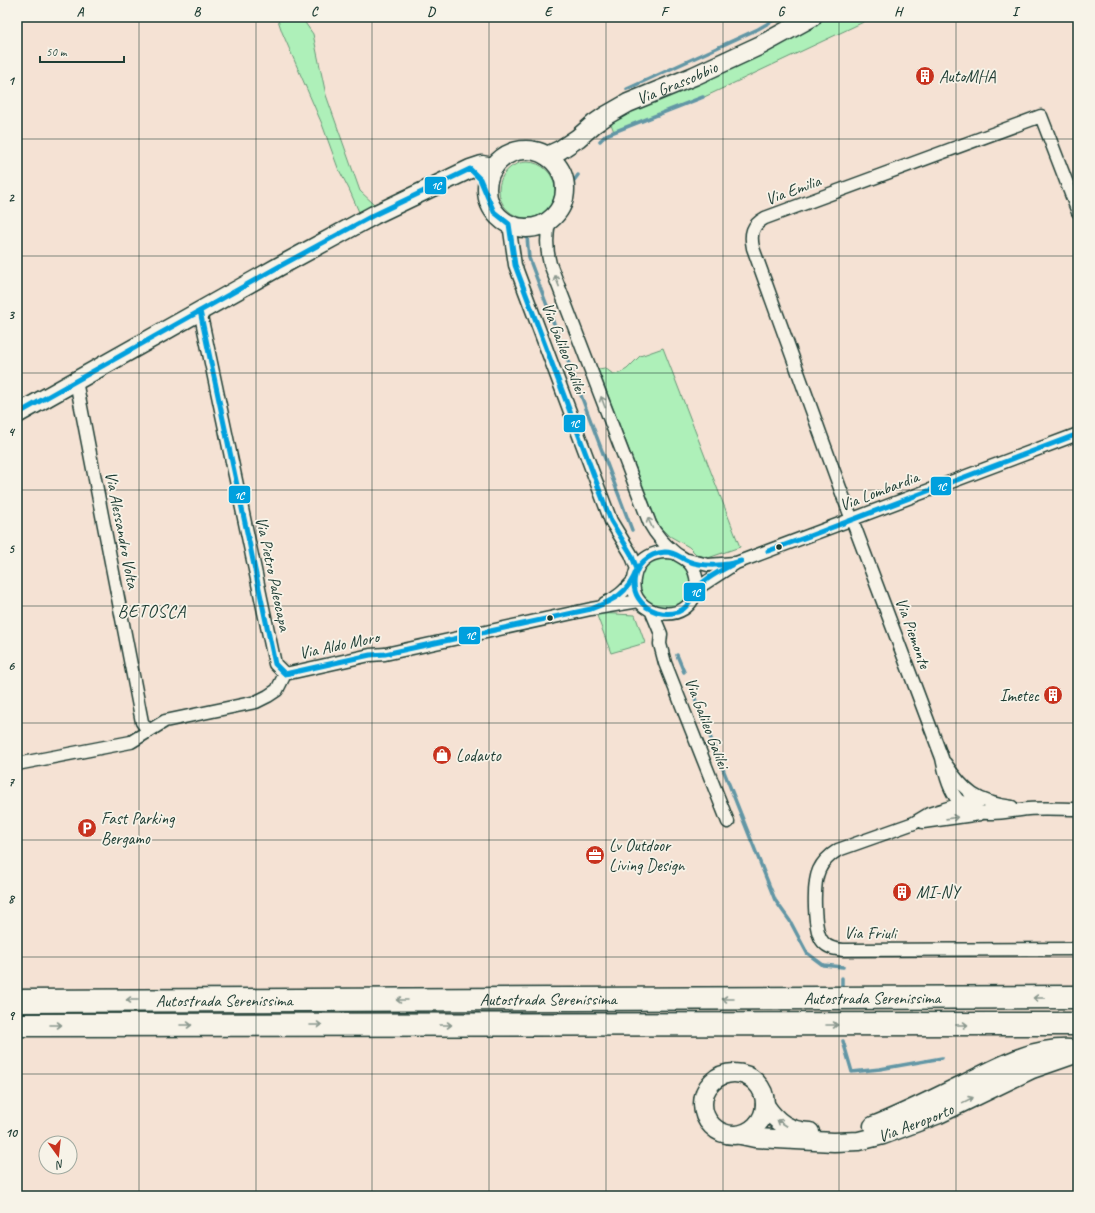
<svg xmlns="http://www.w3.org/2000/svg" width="1095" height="1213" font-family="Caveat,sans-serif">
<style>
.green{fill:#aef0b9;stroke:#669676}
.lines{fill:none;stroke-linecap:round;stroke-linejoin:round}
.stream{stroke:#6296a5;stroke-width:3.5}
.street-casing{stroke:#1f3d34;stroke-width:15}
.secondary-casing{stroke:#1f3d34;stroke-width:21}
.highway-casing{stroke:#1f3d34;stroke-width:25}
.street{stroke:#f7f3e8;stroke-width:12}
.secondary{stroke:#f7f3e8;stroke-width:18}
.highway{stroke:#f7f3e8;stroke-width:22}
.bus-1-casing{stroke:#f7f3e8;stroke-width:8}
.bus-1{stroke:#00a0de;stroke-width:5}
.oneway{stroke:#8b988e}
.grid{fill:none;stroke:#1f3d34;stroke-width:1;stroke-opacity:0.55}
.bus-dot{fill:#1f3d34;stroke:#f7f3e8;stroke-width:1.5}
.labels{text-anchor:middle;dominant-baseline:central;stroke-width:3.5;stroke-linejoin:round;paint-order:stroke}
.poi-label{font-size:17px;fill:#1f3d34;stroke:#f7f3e8;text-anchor:start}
.street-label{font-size:17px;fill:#1f3d34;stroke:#f7f3e8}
.neighbourhood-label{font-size:18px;letter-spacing:1px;fill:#1f3d34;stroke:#f7f3e8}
.line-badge{stroke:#f7f3e8;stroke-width:1.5}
.badge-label{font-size:11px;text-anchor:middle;font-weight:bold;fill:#fff}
.neatline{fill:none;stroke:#1f3d34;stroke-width:1.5}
.grid-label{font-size:13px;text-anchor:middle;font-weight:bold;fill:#1f3d34}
</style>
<rect width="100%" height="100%" fill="#f5e2d4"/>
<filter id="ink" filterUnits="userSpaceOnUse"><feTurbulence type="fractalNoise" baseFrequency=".025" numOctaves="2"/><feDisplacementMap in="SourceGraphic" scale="8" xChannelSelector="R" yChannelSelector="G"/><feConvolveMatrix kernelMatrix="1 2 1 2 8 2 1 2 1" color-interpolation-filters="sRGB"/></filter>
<g filter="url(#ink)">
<path class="green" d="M277,17H301L313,34L326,95L360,191L375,205L359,212L349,189L338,168L322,124L282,32Z
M822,17H874L700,99L614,132L610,121L785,37Z
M499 190a28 28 0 1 1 56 0a28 28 0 1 1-56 0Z
M663,348L740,547L708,558L696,554L689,547L668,535L658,525L598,369L605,368L613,374L620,373L627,369L640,356Z
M639 583a26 26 0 1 1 52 0a26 26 0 1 1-52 0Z
M596,613L635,615L645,643L611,653Z"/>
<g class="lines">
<path class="stream" d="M627,89L758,29L779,17
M600,141L606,135L703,97
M572,183L578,175
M527,237L529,258L632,530
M677,655L684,672
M692,691L775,900L790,921L807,953L823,965L843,967
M842,987V978
M843,1041L852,1072L880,1069L942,1058"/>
<defs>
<path id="street" d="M1078,212L1041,116L765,218C752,225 750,234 753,248L840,488L942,758C948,787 955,814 992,813C1004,813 1016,810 1028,809C1045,808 1062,809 1078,809
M550,219C546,234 546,248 550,264L650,524C656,535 664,544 674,552C677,555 682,557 686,560C694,566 698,578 696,587C692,629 627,617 634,579C637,558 655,549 675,553
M509,224L515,265L611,521L631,554L637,569
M200,311L275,664L285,674
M76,381L142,722L148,731
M688,560L708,565L735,563
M696,589L736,563L1078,434
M605,603C618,598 625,590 634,580
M651,610L661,634L660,644L665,663L728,822
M285,674L370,655L385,654L591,609L639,601
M945,763C965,793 977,802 1012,807
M17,764L131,742L165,721L256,702L268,696L277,690L285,674
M982,800L966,802L948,808L929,814L914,823L838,850C830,855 823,861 819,870C813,883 813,931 823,942C828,948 835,949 843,950L1078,949
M923,822L980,814"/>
<g id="secondary">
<circle cx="526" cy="189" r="39"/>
<path id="s1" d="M547,156L560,150L578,138L594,124L607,115L628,103L694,76L761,45L812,17"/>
<path d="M17,414L280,266L374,215L470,169L482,165L494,167"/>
<circle cx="734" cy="1104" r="31"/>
<path d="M765,1105C777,1123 789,1131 810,1132"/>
<path d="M873,1126C904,1114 933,1099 962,1085C997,1068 1031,1047 1071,1049"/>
<path id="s2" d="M741,1135L755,1138L834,1142L859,1141L883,1135L939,1114L1032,1069L1078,1053"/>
</g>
<g id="highway">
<path id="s3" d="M17,1001L1078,997"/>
<path d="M17,1025L1078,1024"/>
</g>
</defs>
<use href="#street" class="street-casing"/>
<use href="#secondary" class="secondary-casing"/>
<use href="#highway" class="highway-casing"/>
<use href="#street" class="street"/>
<use href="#secondary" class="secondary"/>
<use href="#highway" class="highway"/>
<defs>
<path id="bus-1" d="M200,311L275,664L285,674L370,655L385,654L591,609C614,600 628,594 637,569
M17,414L280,266L374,215L470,169L480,179L494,212L509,224L515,265L611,521L631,554L637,569
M1078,434L841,524L804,538Z
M768,551L804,538
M768,551L804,538
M665,552C675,552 679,557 688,561C703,567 725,566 741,561C728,566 708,577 699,586C690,595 692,606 678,612C672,614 664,614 657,612C622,601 629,555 665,552Z"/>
</defs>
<use href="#bus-1" class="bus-1-casing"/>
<use href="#bus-1" class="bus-1"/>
</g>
<defs><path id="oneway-shaft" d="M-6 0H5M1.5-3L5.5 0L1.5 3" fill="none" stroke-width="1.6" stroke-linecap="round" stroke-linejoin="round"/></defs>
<g class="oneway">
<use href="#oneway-shaft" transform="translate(557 281) rotate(-111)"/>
<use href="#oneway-shaft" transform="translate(603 402) rotate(-111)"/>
<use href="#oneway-shaft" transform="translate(650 523) rotate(-115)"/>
<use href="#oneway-shaft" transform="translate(952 818) rotate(-8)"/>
<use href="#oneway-shaft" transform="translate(1039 998) rotate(180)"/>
<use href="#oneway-shaft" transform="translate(728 999) rotate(180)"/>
<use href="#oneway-shaft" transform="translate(132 1000) rotate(180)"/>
<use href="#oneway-shaft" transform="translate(402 1000) rotate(180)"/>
<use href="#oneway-shaft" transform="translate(56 1025)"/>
<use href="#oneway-shaft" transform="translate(186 1025)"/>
<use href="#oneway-shaft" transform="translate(316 1025)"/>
<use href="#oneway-shaft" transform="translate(446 1025)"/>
<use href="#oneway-shaft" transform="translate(832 1025)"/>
<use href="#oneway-shaft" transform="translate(962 1025)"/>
<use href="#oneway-shaft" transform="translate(968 1100) rotate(-26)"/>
<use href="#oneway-shaft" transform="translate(782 1123) rotate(-147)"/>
</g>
</g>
<path class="grid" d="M139,17V1196M256,17V1196M372,17V1196M489,17V1196M606,17V1196M723,17V1196M839,17V1196M956,17V1196M17,139H1078M17,256H1078M17,373H1078M17,490H1078M17,606H1078M17,723H1078M17,840H1078M17,957H1078M17,1074H1078"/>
<defs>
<symbol id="building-disc" viewBox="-11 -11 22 22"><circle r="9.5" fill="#c8321e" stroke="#f7f3e8"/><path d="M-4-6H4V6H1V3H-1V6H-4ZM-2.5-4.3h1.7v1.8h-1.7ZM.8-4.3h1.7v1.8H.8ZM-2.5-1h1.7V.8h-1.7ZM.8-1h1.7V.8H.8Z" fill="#fff"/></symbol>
<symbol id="shop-disc" viewBox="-11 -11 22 22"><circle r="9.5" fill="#c8321e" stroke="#f7f3e8"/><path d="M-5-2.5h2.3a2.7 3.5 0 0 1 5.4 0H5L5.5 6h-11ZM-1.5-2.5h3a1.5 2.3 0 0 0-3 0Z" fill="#fff"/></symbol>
<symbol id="parking-disc" viewBox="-11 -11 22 22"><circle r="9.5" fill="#c8321e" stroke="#f7f3e8"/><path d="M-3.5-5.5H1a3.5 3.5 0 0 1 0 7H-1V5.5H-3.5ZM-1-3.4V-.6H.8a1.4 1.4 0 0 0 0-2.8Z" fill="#fff"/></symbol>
<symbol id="office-disc" viewBox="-11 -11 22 22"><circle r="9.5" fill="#c8321e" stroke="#f7f3e8"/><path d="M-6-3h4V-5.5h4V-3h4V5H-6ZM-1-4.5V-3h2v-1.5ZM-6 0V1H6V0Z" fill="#fff"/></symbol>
</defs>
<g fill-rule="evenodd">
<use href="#building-disc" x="914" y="65" width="22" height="22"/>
<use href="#building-disc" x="1042" y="684" width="22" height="22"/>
<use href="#shop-disc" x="431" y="744" width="22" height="22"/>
<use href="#parking-disc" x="76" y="817" width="22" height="22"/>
<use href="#office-disc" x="584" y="844" width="22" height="22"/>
<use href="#building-disc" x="891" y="881" width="22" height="22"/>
</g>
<g class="bus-dot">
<circle cx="779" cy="547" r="3.5"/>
<circle cx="550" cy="618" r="3.5"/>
</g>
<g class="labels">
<g class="poi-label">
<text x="939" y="76">AutoMHA</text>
<text x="1039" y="695" text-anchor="end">Imetec</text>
<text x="456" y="755">Lodauto</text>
<text x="101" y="818">Fast Parking<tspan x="101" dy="20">Bergamo</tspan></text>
<text x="609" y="845">Lv Outdoor<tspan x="609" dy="20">Living Design</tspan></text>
<text x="916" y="892">MI-NY</text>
</g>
<g class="street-label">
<text stroke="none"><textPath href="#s1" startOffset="150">Via Grassobbio</textPath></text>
<text transform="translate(793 190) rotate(-20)">Via Emilia</text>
<text transform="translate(564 348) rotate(69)">Via Galileo Galilei</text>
<text transform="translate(879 491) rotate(-21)">Via Lombardia</text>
<text transform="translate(122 530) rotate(79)">Via Alessandro Volta</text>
<text transform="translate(273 574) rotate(78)">Via Pietro Paleocapa</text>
<text transform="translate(913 633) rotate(70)">Via Piemonte</text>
<text transform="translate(339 645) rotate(-12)">Via Aldo Moro</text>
<text transform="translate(707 723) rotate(69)">Via Galileo Galilei</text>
<text transform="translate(870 933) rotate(1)">Via Friuli</text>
<text stroke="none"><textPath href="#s3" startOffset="855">Autostrada Serenissima</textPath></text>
<text stroke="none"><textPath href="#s3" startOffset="531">Autostrada Serenissima</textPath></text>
<text stroke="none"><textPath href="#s3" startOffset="207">Autostrada Serenissima</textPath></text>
<text stroke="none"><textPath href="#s2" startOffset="178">Via Aeroporto</textPath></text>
</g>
<g class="neighbourhood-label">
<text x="152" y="611">BETOSCA</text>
</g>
</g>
<g class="line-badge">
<rect x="424" y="176" width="23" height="19" rx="4" fill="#00a0de"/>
<rect x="563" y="414" width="23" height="19" rx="4" fill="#00a0de"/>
<rect x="930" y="476" width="22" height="20" rx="4" fill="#00a0de"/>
<rect x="228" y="485" width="23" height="19" rx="4" fill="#00a0de"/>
<rect x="683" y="582" width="23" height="20" rx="4" fill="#00a0de"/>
<rect x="458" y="626" width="23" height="19" rx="4" fill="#00a0de"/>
</g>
<g class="badge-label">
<text x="436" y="189">1C</text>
<text x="574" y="427">1C</text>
<text x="941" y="490">1C</text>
<text x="239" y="499">1C</text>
<text x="695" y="596">1C</text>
<text x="470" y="639">1C</text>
</g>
<rect width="1095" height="1213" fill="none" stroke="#f7f3e8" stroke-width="44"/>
<g transform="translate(58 1155) rotate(165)"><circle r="19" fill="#f7f3e8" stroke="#a1aaa0"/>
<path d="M0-3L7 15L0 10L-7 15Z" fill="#c8321e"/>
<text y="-6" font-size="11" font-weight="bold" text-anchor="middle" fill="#1f3d34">N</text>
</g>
<path d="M40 56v6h84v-6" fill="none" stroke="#1f3d34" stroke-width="2"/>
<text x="46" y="56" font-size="12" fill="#1f3d34" stroke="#f7f3e8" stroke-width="3" paint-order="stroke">50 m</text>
<rect x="22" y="22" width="1051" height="1169" class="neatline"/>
<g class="grid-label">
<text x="80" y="16">A</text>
<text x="197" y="16">B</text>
<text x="314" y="16">C</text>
<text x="431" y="16">D</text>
<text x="548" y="16">E</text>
<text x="664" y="16">F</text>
<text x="781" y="16">G</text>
<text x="898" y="16">H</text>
<text x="1015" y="16">I</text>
<text x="11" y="85">1</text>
<text x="11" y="202">2</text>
<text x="11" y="319">3</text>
<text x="11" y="436">4</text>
<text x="11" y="553">5</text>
<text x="11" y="670">6</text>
<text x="11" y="786">7</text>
<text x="11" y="903">8</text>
<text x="11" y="1020">9</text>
<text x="11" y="1137">10</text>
</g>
</svg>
